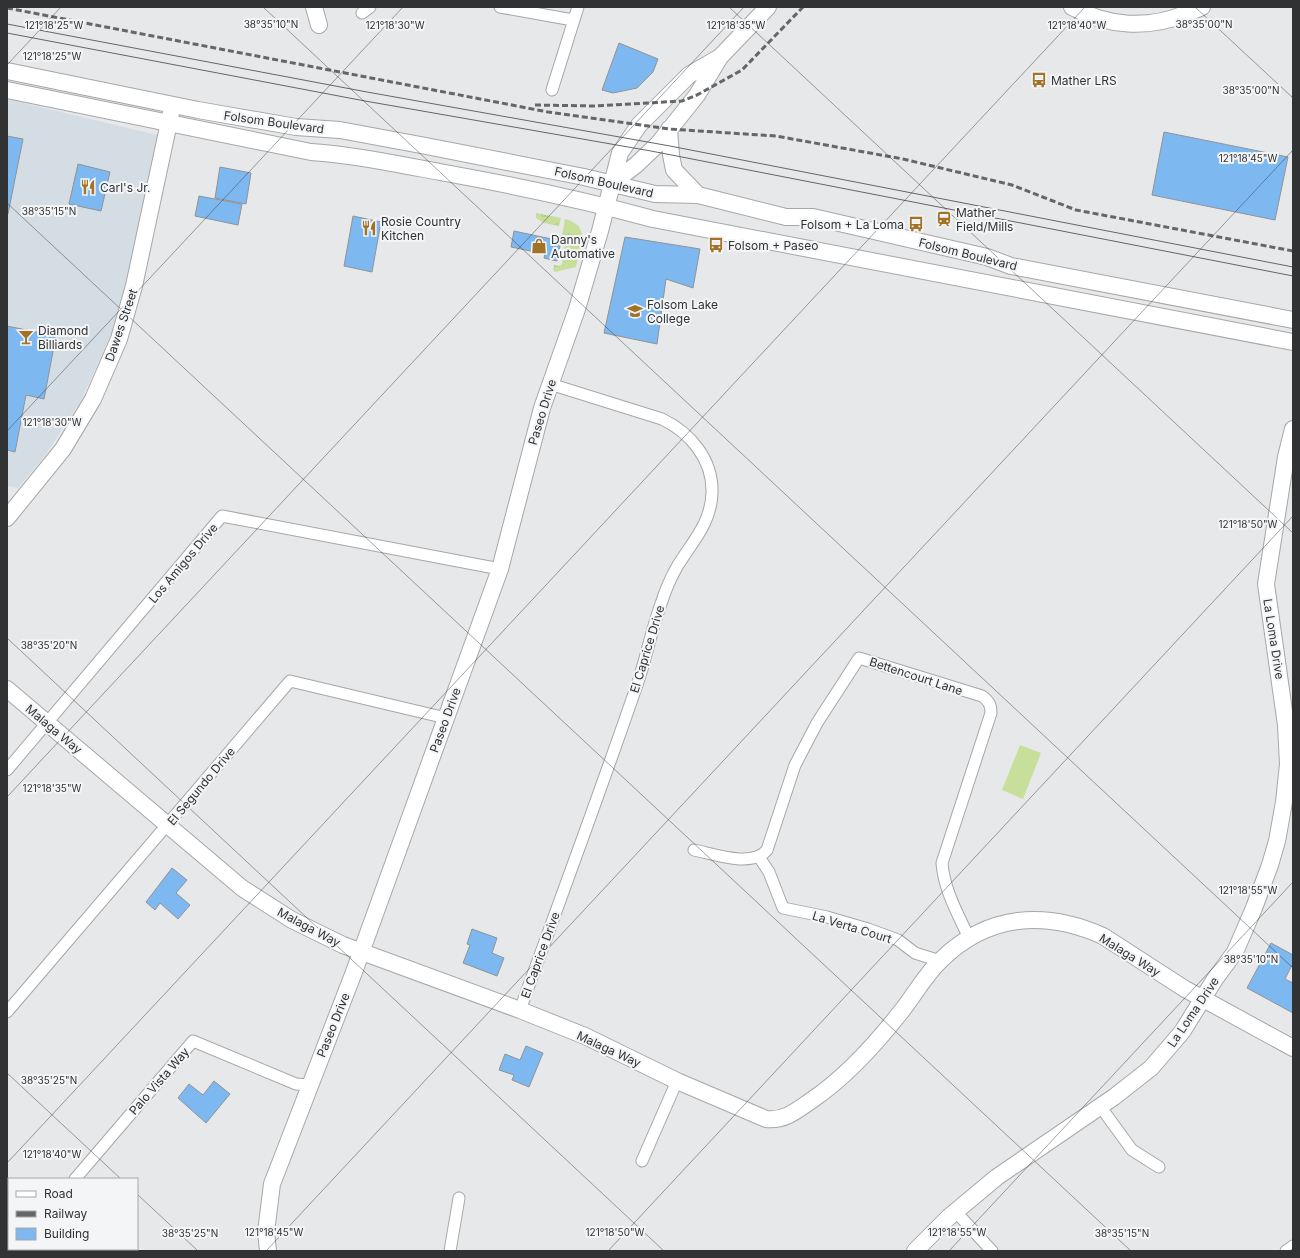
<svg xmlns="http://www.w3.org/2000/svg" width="1300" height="1258" font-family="Inter,sans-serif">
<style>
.built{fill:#d5dde4}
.grass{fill:url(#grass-tufts)}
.pitch{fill:#c7df9b}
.building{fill:#7eb8f1;stroke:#919395}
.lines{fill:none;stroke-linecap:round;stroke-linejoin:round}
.street-casing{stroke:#a5a7a9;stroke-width:13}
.secondary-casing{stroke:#a5a7a9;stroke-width:18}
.street{stroke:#fff;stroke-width:11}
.secondary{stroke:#fff;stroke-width:16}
.tram{stroke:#646667;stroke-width:1}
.rail{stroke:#646667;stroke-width:3;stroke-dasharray:6 3;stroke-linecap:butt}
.ticks{fill:none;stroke:#313233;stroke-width:1;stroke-opacity:0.45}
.labels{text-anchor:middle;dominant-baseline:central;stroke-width:4;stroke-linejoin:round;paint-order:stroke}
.poi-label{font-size:12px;fill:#313233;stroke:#f3f5f7;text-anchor:start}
.street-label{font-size:12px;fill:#313233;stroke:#f3f5f7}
.ticks-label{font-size:10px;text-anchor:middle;fill:#313233;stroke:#f3f5f7;stroke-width:4;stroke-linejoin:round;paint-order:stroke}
</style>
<defs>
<pattern id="grass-tufts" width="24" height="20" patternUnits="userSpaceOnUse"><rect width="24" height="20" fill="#c7df9b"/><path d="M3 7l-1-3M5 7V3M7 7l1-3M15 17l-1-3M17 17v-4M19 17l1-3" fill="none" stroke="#abc086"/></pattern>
</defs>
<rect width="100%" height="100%" fill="#e6e8ea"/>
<path class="built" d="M7,99L157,135L131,270L114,329L80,402L46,454L18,488L7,486Z"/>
<path class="grass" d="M536,213L561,218L559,226L544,223L536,218Z
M565,219C592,226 580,246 576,267L555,272L553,270L554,265L560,266L562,264L566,237L562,236Z"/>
<path class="pitch" d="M1020,745L1041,753L1023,799L1002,790Z"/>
<path class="building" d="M619,43L658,59L653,72L637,88L613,93L602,90Z
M1164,132L1288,157L1275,220L1152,195Z
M7,136L23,139L8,214H7Z
M78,164L110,172L101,211L69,204Z
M220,167L251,173L246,204L215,198Z
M199,196L242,204L238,225L195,216Z
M353,216L381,222L372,272L344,266Z
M514,231L561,241L557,261L544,258L545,254L511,247Z
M625,237L700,249L693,288L666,279L657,344L604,333Z
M7,326L56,336L44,399L26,395L15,452L7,450Z
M172,868L187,880L176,893L190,905L178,919L160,903L155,910L146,902Z
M472,929L497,938L492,953L504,958L497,976L463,963L470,945L467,944Z
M1271,943L1293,955V963L1285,979L1293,983V1013L1247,988Z
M526,1046L543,1053L529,1087L512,1080L514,1075L499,1070L505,1054L520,1060Z
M214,1081L230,1094L206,1123L178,1098L189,1084L203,1095Z"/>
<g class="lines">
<defs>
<path id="street" d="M500,7L573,20
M362,13L370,7
M552,90L578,7
M7,770L222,516L500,569
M694,850C714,854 752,868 767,850L795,765L817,723L859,658L982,696C989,701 991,705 991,713L942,863C944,890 958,914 969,938
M759,857L769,872L783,908L827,917L868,929L898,940L915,953L940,961
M520,1010C560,900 601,790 639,679C647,654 652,628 661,604C665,591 671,577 678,565C693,541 711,523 712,493C713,460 691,433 662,419L550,384
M7,1012L290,681L446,718
M1100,1106L1132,1150L1159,1167
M642,1161L677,1081
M75,1179L193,1041L296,1084L309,1085
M956,1212L992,1251
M13,1251L15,1249
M450,1251L459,1198
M1286,1251L1293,1246"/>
<path id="secondary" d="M314,7L319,25
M1072,7C1108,27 1148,29 1185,14C1191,11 1197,10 1202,7
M7,71L198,110L296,127L340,130L426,146L584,177L655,194L698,195L786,217H813L987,257L1011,266L1293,320
M7,90L311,152C354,155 397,164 440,172C512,185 583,200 653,219L1293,342
M669,129L671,155L674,170L698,195
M611,184L636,165L658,144L697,95L720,57L768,7
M7,518L63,449L93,399L119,339L134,286L171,113
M7,689L242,888L292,920L343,945L520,1010L585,1036L677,1081L766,1119C785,1121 796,1111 812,1100C846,1077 874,1046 900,1013C914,996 924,976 941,960C988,914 1045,910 1103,936L1185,989L1293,1048
M268,1251L266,1232L272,1184L354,972L500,569L542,408L577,309L600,231L620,153L639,125L689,75L720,57
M915,1251L949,1217L997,1177L1114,1097L1151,1068L1182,1032L1215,979L1235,952L1254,908L1270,865L1277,841L1284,802L1288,764L1286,725L1266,584L1286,457L1293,429"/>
</defs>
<use href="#street" class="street-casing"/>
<use href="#secondary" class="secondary-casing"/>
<use href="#street" class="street"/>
<use href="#secondary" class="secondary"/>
<path class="tram" d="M7,24L367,92L670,146L1293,267
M7,33L365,101L651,151L1293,276"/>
<path class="rail" d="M7,8L548,112L669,129L776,136L903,159L1012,185L1076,210L1293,251
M535,105L595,106L682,101L697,95L742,70L803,7"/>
</g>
<path class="ticks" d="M263,7L1293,968M729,7L1293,533M1195,7L1293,98M7,65L61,7M7,203L1131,1251M7,431L403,7M7,638L664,1251M7,797L744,7M7,1073L121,1179M7,1163L1085,7M137,1194L198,1251M266,1251L1293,150M608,1251L1293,516M949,1251L1293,882M1290,1251L1293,1248"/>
<defs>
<symbol id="bus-bare" viewBox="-9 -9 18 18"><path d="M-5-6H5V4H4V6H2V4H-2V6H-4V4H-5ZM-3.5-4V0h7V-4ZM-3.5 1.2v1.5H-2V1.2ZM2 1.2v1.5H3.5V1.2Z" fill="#a27327" stroke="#f3f5f7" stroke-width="2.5" paint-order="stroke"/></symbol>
<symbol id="restaurant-bare" viewBox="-9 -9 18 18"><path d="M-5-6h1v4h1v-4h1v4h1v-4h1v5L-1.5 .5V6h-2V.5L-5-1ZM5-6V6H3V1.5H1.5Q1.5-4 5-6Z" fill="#a27327" stroke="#f3f5f7" stroke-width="2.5" paint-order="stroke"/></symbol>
<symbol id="station-bare" viewBox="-9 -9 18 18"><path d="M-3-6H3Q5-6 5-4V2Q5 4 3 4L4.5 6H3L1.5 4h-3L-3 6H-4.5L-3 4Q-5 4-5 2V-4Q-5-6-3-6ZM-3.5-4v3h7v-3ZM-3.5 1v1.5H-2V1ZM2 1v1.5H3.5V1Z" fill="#a27327" stroke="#f3f5f7" stroke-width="2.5" paint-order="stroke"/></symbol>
<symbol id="shop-bare" viewBox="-9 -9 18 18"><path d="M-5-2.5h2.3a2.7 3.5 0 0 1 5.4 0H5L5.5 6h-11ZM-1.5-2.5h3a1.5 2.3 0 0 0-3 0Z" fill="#a27327" stroke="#f3f5f7" stroke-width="2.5" paint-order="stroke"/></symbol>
<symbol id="university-bare" viewBox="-9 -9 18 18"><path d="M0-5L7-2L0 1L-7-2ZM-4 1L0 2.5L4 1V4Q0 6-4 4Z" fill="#a27327" stroke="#f3f5f7" stroke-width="2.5" paint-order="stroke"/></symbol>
<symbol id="bar-bare" viewBox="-9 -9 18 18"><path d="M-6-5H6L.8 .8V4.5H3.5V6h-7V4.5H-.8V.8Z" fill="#a27327" stroke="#f3f5f7" stroke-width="2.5" paint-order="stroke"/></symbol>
</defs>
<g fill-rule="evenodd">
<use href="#bus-bare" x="1028" y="69" width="22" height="22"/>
<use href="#restaurant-bare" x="77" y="176" width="22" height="22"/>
<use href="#station-bare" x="933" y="208" width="22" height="22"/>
<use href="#bus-bare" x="905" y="213" width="22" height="22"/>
<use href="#restaurant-bare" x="358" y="217" width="22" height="22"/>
<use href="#bus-bare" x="705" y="234" width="22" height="22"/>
<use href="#shop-bare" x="528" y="235" width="22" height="22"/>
<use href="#university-bare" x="624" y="300" width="22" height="22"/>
<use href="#bar-bare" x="15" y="326" width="22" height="22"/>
</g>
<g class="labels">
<g class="poi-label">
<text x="1051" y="80">Mather LRS</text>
<text x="100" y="187">Carl's Jr.</text>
<text x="956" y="212">Mather<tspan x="956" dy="14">Field/Mills</tspan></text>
<text x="381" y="221">Rosie Country<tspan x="381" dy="14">Kitchen</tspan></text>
<text x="904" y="224" text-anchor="end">Folsom + La Loma</text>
<text x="551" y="239">Danny's<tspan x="551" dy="14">Automative</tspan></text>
<text x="728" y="245">Folsom + Paseo</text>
<text x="647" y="304">Folsom Lake<tspan x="647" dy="14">College</tspan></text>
<text x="38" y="330">Diamond<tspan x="38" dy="14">Billiards</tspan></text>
</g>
<g class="street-label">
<text transform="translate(274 122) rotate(8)">Folsom Boulevard</text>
<text transform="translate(604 182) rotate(13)">Folsom Boulevard</text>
<text transform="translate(968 254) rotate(14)">Folsom Boulevard</text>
<text transform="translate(121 325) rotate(-71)">Dawes Street</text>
<text transform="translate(542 412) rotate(-73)">Paseo Drive</text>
<text transform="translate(183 563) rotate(-50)">Los Amigos Drive</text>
<text transform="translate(1274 639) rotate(81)">La Loma Drive</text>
<text transform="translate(647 649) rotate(-73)">El Caprice Drive</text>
<text transform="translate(916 676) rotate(18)">Bettencourt Lane</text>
<text transform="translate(445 720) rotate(-70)">Paseo Drive</text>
<text transform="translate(54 729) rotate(40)">Malaga Way</text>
<text transform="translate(201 786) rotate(-50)">El Segundo Drive</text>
<text transform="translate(309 927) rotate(28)">Malaga Way</text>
<text transform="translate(852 927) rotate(17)">La Verta Court</text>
<text transform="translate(540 955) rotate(-70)">El Caprice Drive</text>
<text transform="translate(1130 955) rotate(32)">Malaga Way</text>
<text transform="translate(1193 1012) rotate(-56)">La Loma Drive</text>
<text transform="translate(333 1025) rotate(-68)">Paseo Drive</text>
<text transform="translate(609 1049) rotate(25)">Malaga Way</text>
<text transform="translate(159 1081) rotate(-49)">Palo Vista Way</text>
</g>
</g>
<g class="ticks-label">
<text x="271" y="28">38°35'10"N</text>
<text x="1204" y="28">38°35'00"N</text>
<text x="54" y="29">121°18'25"W</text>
<text x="736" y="29">121°18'35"W</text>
<text x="395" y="29">121°18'30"W</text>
<text x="1077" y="29">121°18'40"W</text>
<text x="52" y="60">121°18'25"W</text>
<text x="1251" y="94">38°35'00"N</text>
<text x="1248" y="162">121°18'45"W</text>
<text x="49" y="215">38°35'15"N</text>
<text x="52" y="426">121°18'30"W</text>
<text x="1248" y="528">121°18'50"W</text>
<text x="49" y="649">38°35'20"N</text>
<text x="52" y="792">121°18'35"W</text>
<text x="1248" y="894">121°18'55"W</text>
<text x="1251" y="963">38°35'10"N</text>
<text x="49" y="1084">38°35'25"N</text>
<text x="52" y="1158">121°18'40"W</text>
<text x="274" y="1236">121°18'45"W</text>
<text x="615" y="1236">121°18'50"W</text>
<text x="957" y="1236">121°18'55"W</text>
<text x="190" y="1237">38°35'25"N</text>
<text x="1122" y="1237">38°35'15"N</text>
</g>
<rect width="1300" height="1258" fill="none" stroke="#313233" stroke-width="16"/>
<rect x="8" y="1178" width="130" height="72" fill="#f3f5f7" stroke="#a5a7a9"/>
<rect x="16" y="1191" width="20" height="6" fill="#ffffff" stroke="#a5a7a9"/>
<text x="44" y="1198" font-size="12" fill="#313233">Road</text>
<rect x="16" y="1211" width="20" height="6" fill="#646667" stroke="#a5a7a9"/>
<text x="44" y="1218" font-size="12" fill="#313233">Railway</text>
<rect x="16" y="1228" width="20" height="12" fill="#7eb8f1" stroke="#a5a7a9"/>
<text x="44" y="1238" font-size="12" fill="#313233">Building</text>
</svg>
